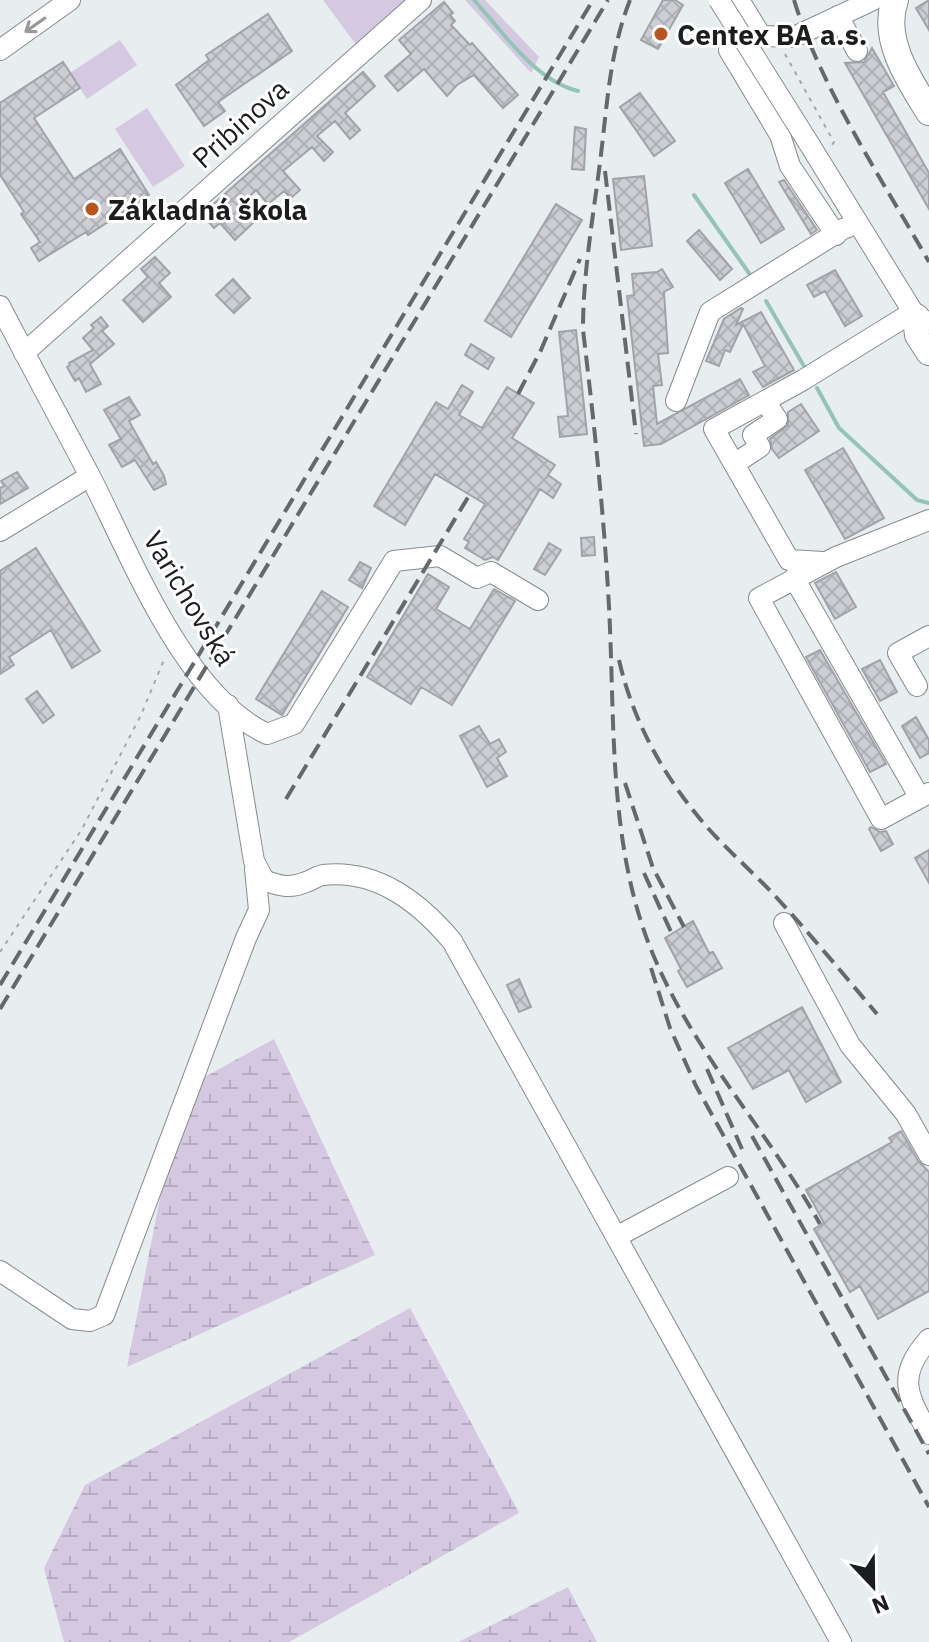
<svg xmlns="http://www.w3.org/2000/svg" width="929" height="1642" font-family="'IBM Plex Sans',sans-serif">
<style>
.grass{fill:#d5c9e1}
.wetland{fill:url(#wetland-marsh)}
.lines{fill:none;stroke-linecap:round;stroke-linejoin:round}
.stream{stroke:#92c5b8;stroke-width:4}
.building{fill:url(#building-cross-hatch);stroke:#a2a3a8;stroke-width:2}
.minor-casing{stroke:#878b8e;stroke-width:22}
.major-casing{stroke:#878b8e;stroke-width:28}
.path{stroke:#a3a7aa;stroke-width:2;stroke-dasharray:4 6;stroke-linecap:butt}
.minor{stroke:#fff;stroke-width:20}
.major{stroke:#fff;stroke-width:26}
.rail{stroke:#66696b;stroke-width:4;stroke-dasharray:16 8;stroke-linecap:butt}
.minor-bridge-casing{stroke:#878b8e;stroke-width:22;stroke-linecap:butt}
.minor-bridge{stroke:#fff;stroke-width:20}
.oneway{stroke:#99999a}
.poi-dot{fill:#b8551c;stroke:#fff;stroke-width:3}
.labels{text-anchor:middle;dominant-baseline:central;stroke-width:6;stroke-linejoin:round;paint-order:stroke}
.poi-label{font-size:28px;font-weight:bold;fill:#1c1d1f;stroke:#fff;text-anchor:start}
.street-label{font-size:28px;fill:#1c1d1f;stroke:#fff}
</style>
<defs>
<pattern id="wetland-marsh" width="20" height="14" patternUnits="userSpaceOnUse" patternTransform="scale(2)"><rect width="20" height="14" fill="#d5c9e1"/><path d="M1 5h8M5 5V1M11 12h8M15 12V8" fill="none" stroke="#b6acc1"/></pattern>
<pattern id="building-cross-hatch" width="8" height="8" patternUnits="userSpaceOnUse" patternTransform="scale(2)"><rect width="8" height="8" fill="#cdced3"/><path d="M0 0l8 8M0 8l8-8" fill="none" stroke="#afb0b5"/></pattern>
</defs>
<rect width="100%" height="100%" fill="#e8edf0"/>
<path class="grass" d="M323,0H409L357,46Z
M465,0H485L539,57L531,73Z
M120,40L137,65L87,99L70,73Z
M147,108L185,166L153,187L115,129Z"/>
<path class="wetland" d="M274,1039L375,1255L127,1367L181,1090Z
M410,1308L519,1513L289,1642H64L44,1568L85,1485Z
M568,1587L597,1642H458Z"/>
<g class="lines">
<path class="stream" d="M474,0C503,32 534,80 578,91
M694,195L751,276
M766,301L805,368
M817,388L839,428L917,500L929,503"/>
</g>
<path class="building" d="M663,0H675L683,5L658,49L641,40Z
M929,0V30L916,8Z
M444,2L453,13L450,15L455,21L451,25L470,45L472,43L518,95L503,108L474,75L457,85L447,96L424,69L398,91L385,76L411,54L399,40Z
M268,14L292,51L218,102L225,111L204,126L176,85L209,60L206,55Z
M872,48L894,86L883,92L929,173V209L845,63L864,62Z
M63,62L80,88L34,118L74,179L120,149L149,195L88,235L86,232L39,261L31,248L40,242L21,214L24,212L0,175V103Z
M363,72L375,86L345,113L360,130L350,139L335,121L317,136L333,152L324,161L312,147L283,171L300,190L291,198L284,191L268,204L256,190L240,206L254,222L235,240L220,223L214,228L202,214Z
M640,93L675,141L654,156L620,107Z
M575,127L586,129L584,170L572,169Z
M748,169L784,229L761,243L725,183Z
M644,176L652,246L621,250L613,179Z
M784,180L817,230L811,234L779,182Z
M556,204L582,220L511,337L485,321Z
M699,230L732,269L720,280L687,241Z
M155,257L170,273L159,283L171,297L143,322L123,300L148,277L141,269Z
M662,269L673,287L664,292L668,353L658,354L662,385L653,386L657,424L740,379L749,395L661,444L644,446L627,296L634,295L632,274L657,272Z
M835,270L862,316L845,326L825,291L814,297L807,285Z
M233,279L250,298L234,313L216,295Z
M741,308L743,309L736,325L761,312L794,370L763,387L753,372L765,366L743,324L730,352L725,350L719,366L706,361L724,319Z
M101,317L108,326L102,331L114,344L90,364L101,384L86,392L79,378L75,381L67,367L70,365L69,363L93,350L83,338L94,328L91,325Z
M576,330L587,434L560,437L558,417L568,416L559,332Z
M471,344L494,358L488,369L465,355Z
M462,385L473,392L459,415L482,428L507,387L534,403L512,438L555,465L548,475L561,484L553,498L540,489L498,560L493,557L485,560L465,548L469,542L464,539L485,504L435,474L405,525L374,506L436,402L448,409Z
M129,397L140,415L129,421L153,464L156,462L164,476L166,484L154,490L135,460L122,467L109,445L121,439L104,410Z
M801,404L819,431L779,458L772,449L770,439L788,425V412Z
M843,448L884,518L845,539L805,470Z
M17,472L28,488L0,504V488L4,486L1,481Z
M594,537L595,555L582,556L581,538Z
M549,543L561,550L545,575L534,569Z
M36,548L100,651L72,668L51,630L9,657L14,665L0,674V571Z
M360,562L371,568L362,588L349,580Z
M836,572L856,607L835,619L815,583Z
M428,574L449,587L436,609L470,629L494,589L515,601L452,705L421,687L411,704L367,677Z
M322,591L348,607L282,715L256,699Z
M820,650L886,764L870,772L806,657Z
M880,660L897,692L880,701L862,669Z
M37,691L54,715L43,723L26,699Z
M916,717L929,740V753L920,758L902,726Z
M479,726L490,744L499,739L506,752L497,758L507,776L487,787L460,736Z
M871,827L880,832L886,831L893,844L881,851L869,829Z
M929,850V883L915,858Z
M693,921L709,953L713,952L722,968L687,987L678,971L681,969L665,938Z
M519,979L531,1007L519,1012L507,985Z
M802,1007L841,1082L806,1102L789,1070L753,1089L728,1048Z
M901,1131L918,1161L929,1172V1291L878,1319L860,1286L850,1292L814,1229L824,1223L806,1190L892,1142L889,1138Z"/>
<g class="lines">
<defs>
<path id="minor" d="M739,0L761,36L794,37L873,0
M838,16L857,51
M0,50L70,0
M729,50L780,135L790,166L836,235
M808,142L913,312L922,319
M0,306C30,364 61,421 91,478C131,556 184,695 267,734L294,724L394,561L440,556L477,578L491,572L538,600
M24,353L421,0
M676,401L710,312L843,229L858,223
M734,464L760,447L753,435L777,419L765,401
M929,520L836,557L759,598L881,819L929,793
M0,531L90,476
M823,562L789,560L714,429L803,380L913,312
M794,578L920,798
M917,686L898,653L929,636
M228,705L254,861L264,880C279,886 290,889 306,882C312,880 317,876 323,875C377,869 419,902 452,941L841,1642
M784,923L850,1045L906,1114L929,1155
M618,1236L728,1177
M0,1271L72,1319L90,1321L104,1315L246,938L259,910L255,869
M929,1339C896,1376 907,1395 929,1434"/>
<path id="major" d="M895,0C881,39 909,80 929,112
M916,317L918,335L929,352"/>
</defs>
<use href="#minor" class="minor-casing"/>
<use href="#major" class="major-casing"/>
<path class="path" d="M785,54L834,142L831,147
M0,952L82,829L141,715L165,657"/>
<use href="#minor" class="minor"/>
<use href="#major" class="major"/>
<path class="rail" d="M630,0C608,56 607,112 599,170C592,224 583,276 583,330C594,422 604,514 609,607C615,720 608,840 650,947C690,1049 767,1129 820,1224
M794,0C821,88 883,181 929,262
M605,171L636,434
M518,394L541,350L580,259
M619,660C633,722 665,779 707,827C729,852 754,873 776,897C811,935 844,975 877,1014
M625,783L653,868L684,927
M286,799L470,494
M644,873L672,934
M651,968L670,1028L696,1086L929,1507
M0,985L593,0
M0,1009L608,0
M707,1069L742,1149
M752,1136L929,1454"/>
<defs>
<path id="minor-bridge" d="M719,0L808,142"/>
</defs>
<use href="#minor-bridge" class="minor-bridge-casing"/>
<use href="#minor-bridge" class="minor-bridge"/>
</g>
<defs><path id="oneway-shaft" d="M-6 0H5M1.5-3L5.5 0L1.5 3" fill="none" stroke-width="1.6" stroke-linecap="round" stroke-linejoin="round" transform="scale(2)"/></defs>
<use class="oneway" href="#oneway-shaft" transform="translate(35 25) rotate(145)"/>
<g class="poi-dot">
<circle cx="661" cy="34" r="8"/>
<circle cx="92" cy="209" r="8"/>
</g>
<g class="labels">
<g class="poi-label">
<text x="677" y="34">Centex BA a.s.</text>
<text x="108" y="209">Základná škola</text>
</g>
<g class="street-label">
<text transform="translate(240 123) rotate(-42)">Pribinova</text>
<text transform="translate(190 598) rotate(59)">Varichovská</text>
</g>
</g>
<g transform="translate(873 1586) rotate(158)" stroke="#ffffff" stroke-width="6" paint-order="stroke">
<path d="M0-6L14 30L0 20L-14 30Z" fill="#1c1d1f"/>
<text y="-12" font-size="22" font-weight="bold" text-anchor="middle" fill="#1c1d1f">N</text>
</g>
</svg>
